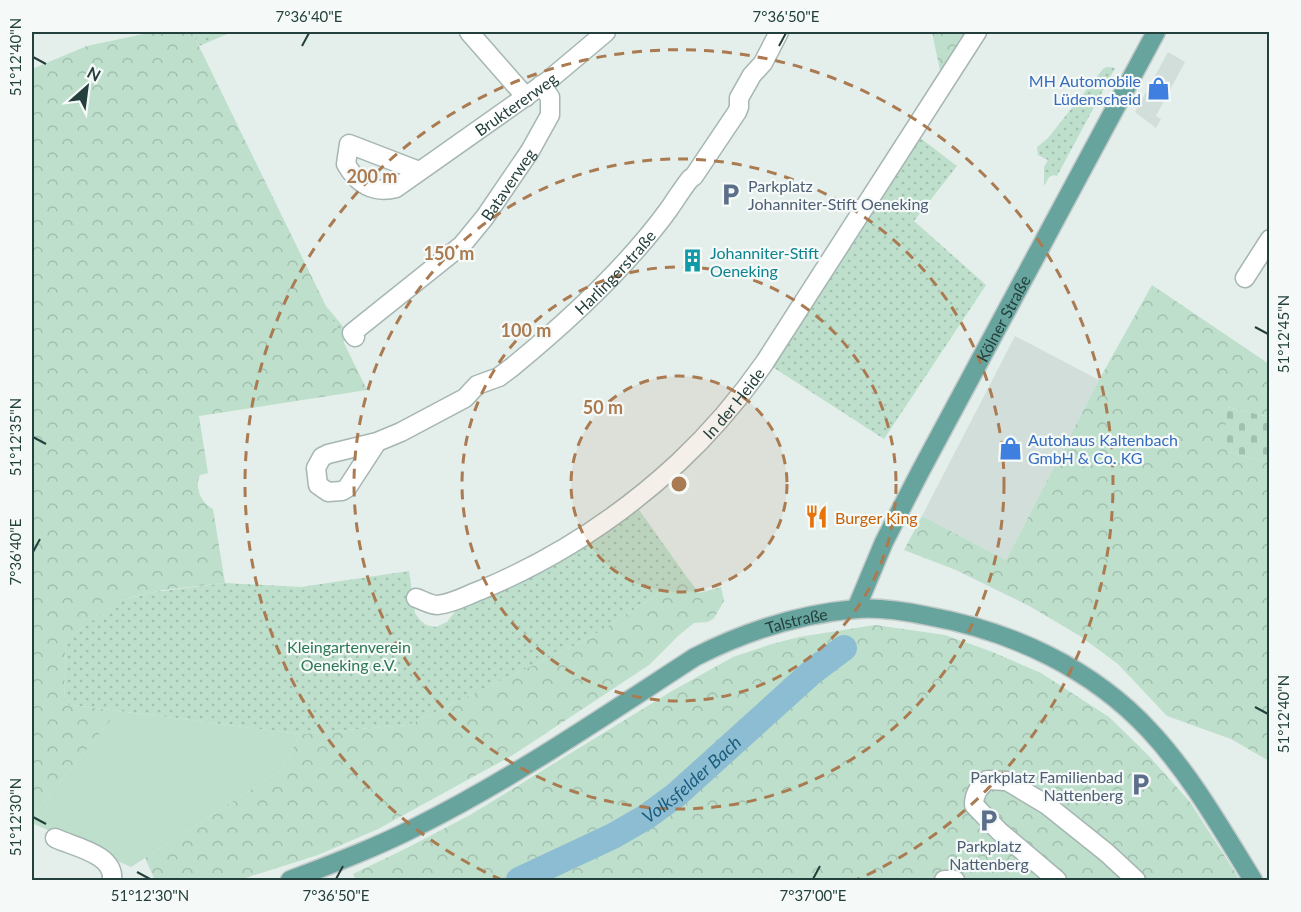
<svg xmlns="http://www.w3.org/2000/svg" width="1301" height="912" font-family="Lato,sans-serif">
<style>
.built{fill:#d2deda}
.grass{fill:#bddfcb}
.forest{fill:url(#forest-crowns)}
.cemetery{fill:url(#cemetery-stones)}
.park{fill:url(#park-dots)}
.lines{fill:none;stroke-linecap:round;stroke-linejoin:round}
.stream{stroke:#8cbdd3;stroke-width:4.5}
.river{stroke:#8cbdd3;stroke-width:26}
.minor-casing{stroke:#a6b6b3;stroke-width:21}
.major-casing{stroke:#c1cac8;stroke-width:21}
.minor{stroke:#fff;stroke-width:18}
.major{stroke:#68a49e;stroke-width:18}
.ticks{fill:none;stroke:#23403c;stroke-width:2}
.ring{fill:none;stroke:#aa7a51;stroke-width:3;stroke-dasharray:10 8}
.labels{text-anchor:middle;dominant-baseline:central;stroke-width:4.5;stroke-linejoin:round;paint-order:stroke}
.shop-label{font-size:16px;fill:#366cbe;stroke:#f5faf8;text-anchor:end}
.street-label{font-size:16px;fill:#23403c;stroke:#f5faf8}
.service-label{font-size:16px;fill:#4e5e75;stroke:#f5faf8;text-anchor:start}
.culture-label{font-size:16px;fill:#0d838f;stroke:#f5faf8;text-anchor:start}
.food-label{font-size:16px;fill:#c56008;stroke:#f5faf8;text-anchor:start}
.park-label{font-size:16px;fill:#2c7755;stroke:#f5faf8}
.water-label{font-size:18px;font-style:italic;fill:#1c5d7d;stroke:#f5faf8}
.centre{fill:#aa7a51;stroke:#f5faf8;stroke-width:3}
.ring-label{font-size:18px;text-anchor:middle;font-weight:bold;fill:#aa7a51;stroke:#f5faf8;stroke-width:4.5;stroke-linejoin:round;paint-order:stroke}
.neatline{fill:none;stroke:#23403c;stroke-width:2}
.ticks-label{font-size:15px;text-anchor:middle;fill:#23403c}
</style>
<defs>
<pattern id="forest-crowns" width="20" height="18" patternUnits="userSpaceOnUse" patternTransform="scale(1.5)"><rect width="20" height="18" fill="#bddfcb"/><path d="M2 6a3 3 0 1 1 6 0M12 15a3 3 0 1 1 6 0" fill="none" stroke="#a2c0af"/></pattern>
<pattern id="cemetery-stones" width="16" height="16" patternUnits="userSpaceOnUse" patternTransform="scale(1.5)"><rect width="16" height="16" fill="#bddfcb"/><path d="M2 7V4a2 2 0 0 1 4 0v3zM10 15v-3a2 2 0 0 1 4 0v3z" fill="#a2c0af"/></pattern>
<pattern id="park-dots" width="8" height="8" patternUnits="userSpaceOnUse" patternTransform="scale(1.5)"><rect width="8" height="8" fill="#bddfcb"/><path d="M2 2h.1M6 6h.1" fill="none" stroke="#a2c0af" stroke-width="1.8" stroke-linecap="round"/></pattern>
</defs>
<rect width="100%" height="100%" fill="#e4eeeb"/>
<path class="built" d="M1168,52L1185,62L1156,116L1161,119L1156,128L1135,112Z
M1015,336L1099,380L1006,560L922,516Z"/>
<path class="grass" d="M118,711L300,734L283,768L277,773L131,867L32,823V817Z"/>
<path class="forest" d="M153,32H192L367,390L199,416L208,473L200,475C194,487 201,503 213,509L225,583L163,590L124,599L66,639L64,704L118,711L32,817V69L87,46Z
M932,32H973L942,80Z
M1152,285L1269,364V417L1228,407V452L1269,462V761L1231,739L1167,716L1118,664L1080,636L1031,607L956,570L904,550L922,516L1006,560L1099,380Z
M686,576L699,593L721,587L724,601L714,618L708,622L694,623L679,635L649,665L513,755L378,829L318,855L239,880H155L145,858L277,773L283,768L300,734L408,725L586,640Z
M875,625L945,635L990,651L1041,673L1109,717L1148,755L1190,802L1240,880H356L353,874L407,848L470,815L672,691L733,657L772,644L799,637Z"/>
<path class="cemetery" d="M1227,407L1269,417V462L1228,452L1225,435Z"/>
<path class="park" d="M192,32H232L199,46Z
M1107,67L1115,68L1057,176L1054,175L1049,177L1044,186V167L1048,160L1038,155L1037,147L1048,138L1103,69Z
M915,134L957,166L914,221L986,285L884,439L768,364Z
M326,306L351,336L343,342Z
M635,504L686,576L586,640L408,725L300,734L64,704L66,639L122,600L154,592L225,583L301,587L409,571L415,613L420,620L426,625L436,627L447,622L460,605Z"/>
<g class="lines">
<path class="stream" d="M707,767L718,742"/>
<path class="river" id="s1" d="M519,880L613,836L646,817L676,795L812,672L844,648"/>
<defs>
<g id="minor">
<path d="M469,32L526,97"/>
<path id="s2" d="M419,171L349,144L346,164C357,184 374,194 396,188L549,80L606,32"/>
<path d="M1245,278L1270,239"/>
<path id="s3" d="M355,337L352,333L462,245L485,217L530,151L550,115V97L541,85"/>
<path id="s4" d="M377,442L347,488L342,491L328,492L318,485L316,468L322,457L328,454L377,442L401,432L465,398L477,385L499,377L511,368C566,323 627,267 669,209C676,199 682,189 690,179L694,176L737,112L739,107V98L752,75L763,63L779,32"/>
<path id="s5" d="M416,598C422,600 431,605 437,605C452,604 467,595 481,590C553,560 621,516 679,462C711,432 740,398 765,362L977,32"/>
<path d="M55,838C74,847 115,854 112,880"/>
<path d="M944,880H955"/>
<path d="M1057,880L999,831L974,805C974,793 979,788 987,780L1007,781L1047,805L1107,853L1136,880"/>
</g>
<g id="major">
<path id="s6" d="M856,609L884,542L920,472L1156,32"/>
<path id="s7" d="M290,880C332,864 375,848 416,827C514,778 604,716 695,657C746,631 799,614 856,609C880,607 904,611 928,616C1011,631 1092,668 1150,731C1191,775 1222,830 1253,880"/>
</g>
</defs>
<use href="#minor" class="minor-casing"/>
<use href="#major" class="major-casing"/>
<use href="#minor" class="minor"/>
<use href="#major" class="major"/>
</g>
<path class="ticks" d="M302,46L309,33M779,46L786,33M33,57L46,64M1255,327L1268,334M33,437L46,444M33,552L40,539M1255,707L1268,714M33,817L46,824M137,872L150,879M336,879L343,866M813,879L820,866"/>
<circle cx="679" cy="484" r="108" fill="#aa7a51" fill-opacity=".12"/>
<g class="ring">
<circle cx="679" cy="484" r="108"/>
<circle cx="679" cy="484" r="217"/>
<circle cx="679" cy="484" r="325"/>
<path d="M502 880A434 434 0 1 1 856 880"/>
</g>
<defs>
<symbol id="shop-bare" viewBox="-9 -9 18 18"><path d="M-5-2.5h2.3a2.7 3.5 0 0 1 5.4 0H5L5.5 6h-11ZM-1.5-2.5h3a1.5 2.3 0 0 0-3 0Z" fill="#3f7fe0" stroke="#f5faf8" stroke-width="2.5" paint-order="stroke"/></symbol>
<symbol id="parking-bare" viewBox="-9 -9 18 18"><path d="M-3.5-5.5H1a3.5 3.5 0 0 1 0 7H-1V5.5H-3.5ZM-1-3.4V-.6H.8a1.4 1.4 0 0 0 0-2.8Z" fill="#5c6f8a" stroke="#f5faf8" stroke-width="2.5" paint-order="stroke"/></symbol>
<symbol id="building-bare" viewBox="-9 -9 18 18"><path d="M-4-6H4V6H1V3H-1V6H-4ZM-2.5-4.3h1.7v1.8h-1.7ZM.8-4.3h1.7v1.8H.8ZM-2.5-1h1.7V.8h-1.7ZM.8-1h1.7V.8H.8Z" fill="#0f9aa8" stroke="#f5faf8" stroke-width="2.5" paint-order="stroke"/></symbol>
<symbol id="restaurant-bare" viewBox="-9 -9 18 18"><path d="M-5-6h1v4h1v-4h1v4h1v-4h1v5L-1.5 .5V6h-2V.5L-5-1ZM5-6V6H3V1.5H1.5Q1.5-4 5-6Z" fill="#e8710a" stroke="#f5faf8" stroke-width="2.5" paint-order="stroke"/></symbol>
</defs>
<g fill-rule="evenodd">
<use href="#shop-bare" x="1142" y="72" width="33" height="33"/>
<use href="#parking-bare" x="714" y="178" width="33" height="33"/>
<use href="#building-bare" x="676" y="244" width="33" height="33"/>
<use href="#shop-bare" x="994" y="432" width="33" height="33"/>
<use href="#restaurant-bare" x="800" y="500" width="33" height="33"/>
<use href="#parking-bare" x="1124" y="768" width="33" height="33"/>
<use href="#parking-bare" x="972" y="804" width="33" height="33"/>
</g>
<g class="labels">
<g class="shop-label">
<text x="1141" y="80">MH Automobile<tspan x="1141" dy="18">Lüdenscheid</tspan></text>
<text x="1028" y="439" text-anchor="start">Autohaus Kaltenbach<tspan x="1028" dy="18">GmbH &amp; Co. KG</tspan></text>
</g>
<g class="street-label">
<text stroke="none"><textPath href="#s2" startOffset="302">Bruktererweg</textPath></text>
<text stroke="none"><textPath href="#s3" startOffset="222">Bataverweg</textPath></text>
<text stroke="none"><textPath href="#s4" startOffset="470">Harlingerstraße</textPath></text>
<text stroke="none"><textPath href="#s6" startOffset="326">Kölner Straße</textPath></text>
<text stroke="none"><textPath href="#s5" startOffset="386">In der Heide</textPath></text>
<text stroke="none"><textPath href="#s7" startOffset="572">Talstraße</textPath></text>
</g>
<g class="service-label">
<text x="748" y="185">Parkplatz<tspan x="748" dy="18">Johanniter-Stift Oeneking</tspan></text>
<text x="1123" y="776" text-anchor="end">Parkplatz Familienbad<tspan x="1123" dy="18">Nattenberg</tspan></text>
<text x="989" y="845" text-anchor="middle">Parkplatz<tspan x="989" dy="18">Nattenberg</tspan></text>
</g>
<g class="culture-label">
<text x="710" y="252">Johanniter-Stift<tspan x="710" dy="18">Oeneking</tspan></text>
</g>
<g class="food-label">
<text x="835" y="517">Burger King</text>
</g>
<g class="park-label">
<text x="349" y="646">Kleingartenverein<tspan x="349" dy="18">Oeneking e.V.</tspan></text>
</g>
<g class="water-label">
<text stroke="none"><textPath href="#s1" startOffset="201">Volksfelder Bach</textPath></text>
</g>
</g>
<circle cx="679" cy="484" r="9" class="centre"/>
<g class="ring-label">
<text x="372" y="183">200 m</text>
<text x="449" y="260">150 m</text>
<text x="526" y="337">100 m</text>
<text x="603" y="414">50 m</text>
</g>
<rect width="1301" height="912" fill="none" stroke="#f5faf8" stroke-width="66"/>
<g transform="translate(87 87) rotate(28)" stroke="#f5faf8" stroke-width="4.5" paint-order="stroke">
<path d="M0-4.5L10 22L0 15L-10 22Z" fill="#23403c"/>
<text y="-9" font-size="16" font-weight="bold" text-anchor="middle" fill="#23403c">N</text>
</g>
<rect x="33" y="33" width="1235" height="846" class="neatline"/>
<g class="ticks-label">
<text x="309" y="22">7°36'40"E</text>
<text x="786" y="22">7°36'50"E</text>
<text transform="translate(16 57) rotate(-90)" y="5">51°12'40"N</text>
<text transform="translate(1284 334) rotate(-90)" y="5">51°12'45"N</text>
<text transform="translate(16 437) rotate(-90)" y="5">51°12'35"N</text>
<text transform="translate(16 552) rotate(-90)" y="5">7°36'40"E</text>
<text transform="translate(1284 714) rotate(-90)" y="5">51°12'40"N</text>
<text transform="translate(16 817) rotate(-90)" y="5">51°12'30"N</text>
<text x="150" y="901">51°12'30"N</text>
<text x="336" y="901">7°36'50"E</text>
<text x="813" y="901">7°37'00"E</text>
</g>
</svg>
